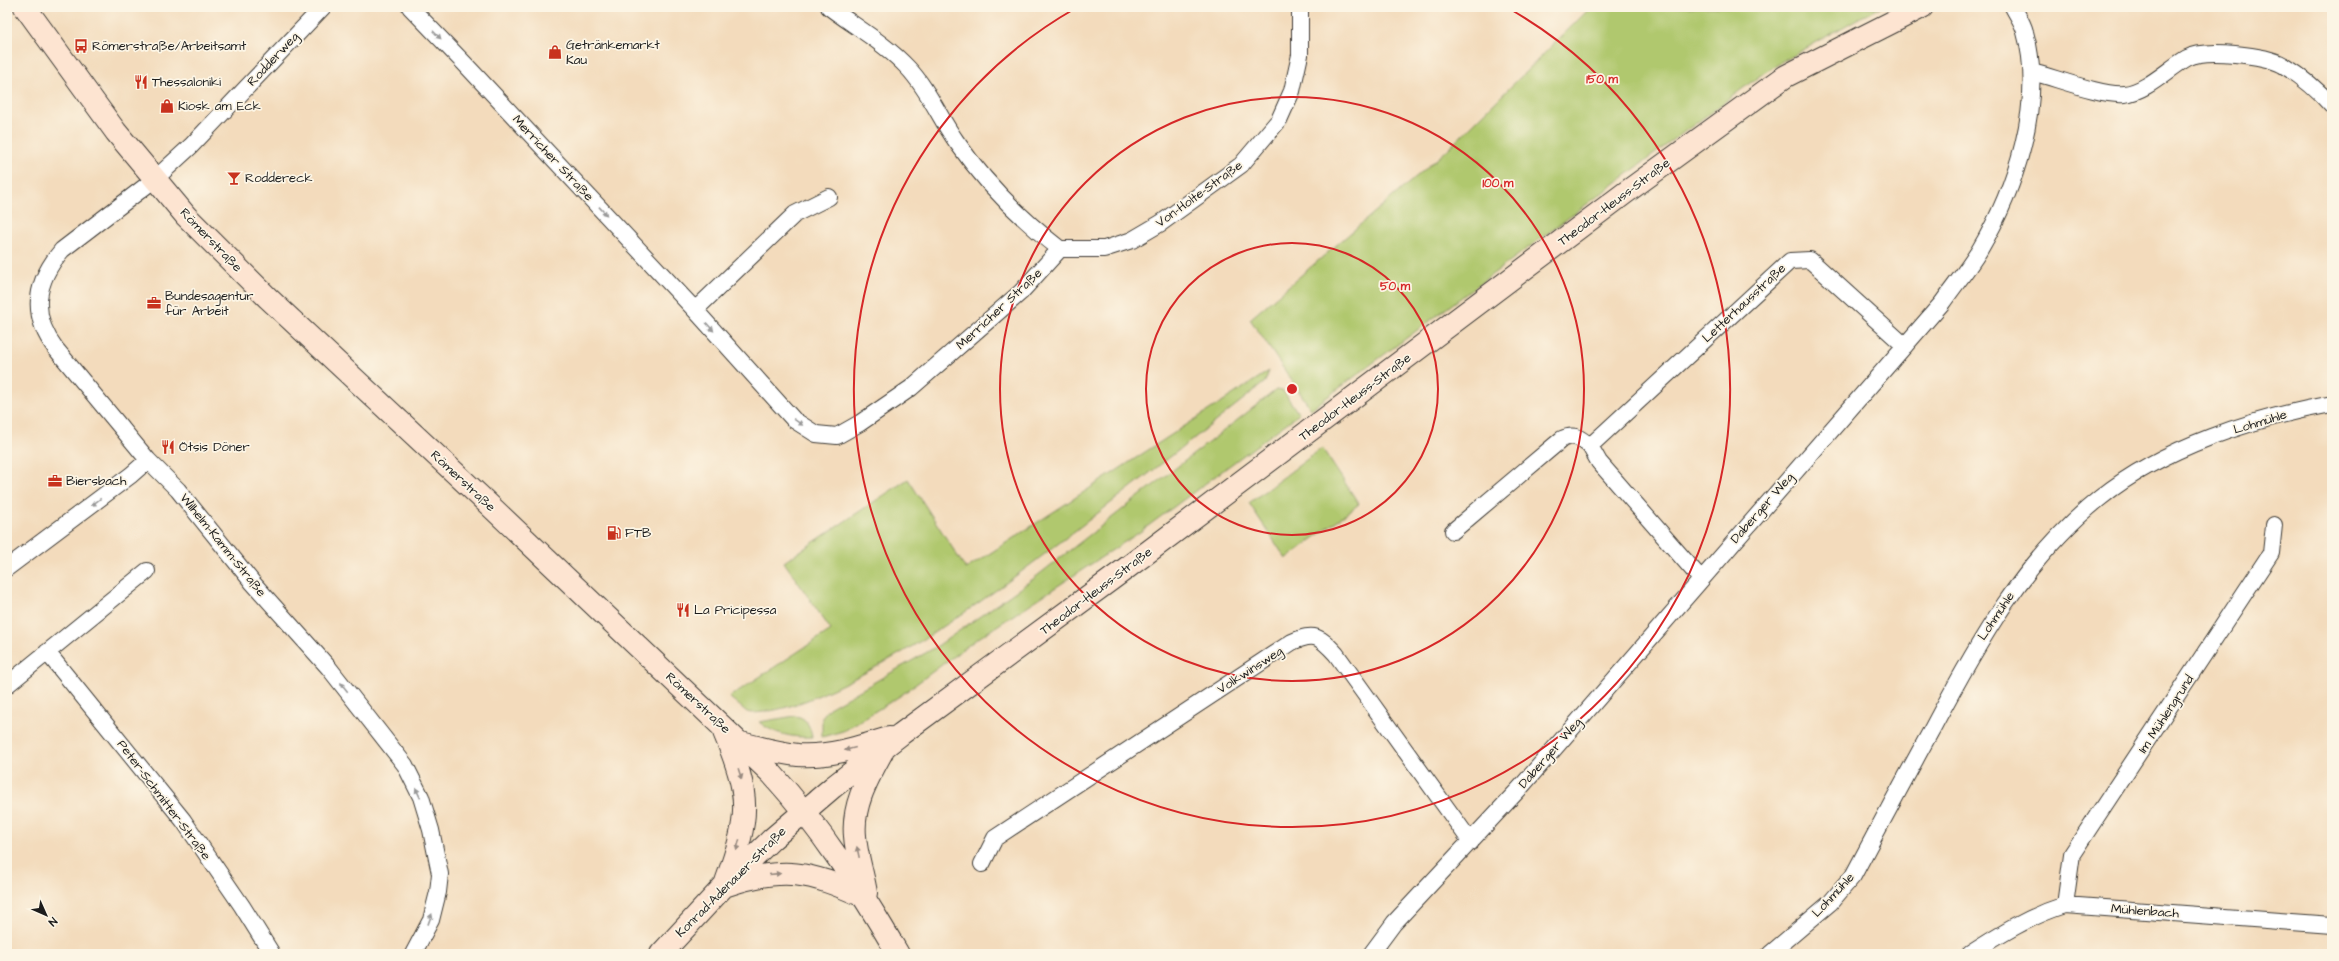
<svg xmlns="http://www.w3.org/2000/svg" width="2339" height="961" font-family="'Architects Daughter',sans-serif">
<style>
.green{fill:#b0c86e;stroke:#667245}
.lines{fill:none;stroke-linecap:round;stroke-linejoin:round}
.minor-casing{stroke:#3c3934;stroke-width:18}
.secondary-casing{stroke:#3c3934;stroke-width:24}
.minor{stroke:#fff;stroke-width:16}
.secondary{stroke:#fde4d1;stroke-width:22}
.oneway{fill:#999}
.oneway2{fill:#988a80}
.ring{fill:none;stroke:#d62828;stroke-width:2}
.labels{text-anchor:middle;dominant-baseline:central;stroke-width:3.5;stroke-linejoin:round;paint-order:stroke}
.poi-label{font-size:13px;fill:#1c1c1c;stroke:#fcf5e5;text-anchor:start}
.street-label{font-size:13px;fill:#1c1c1c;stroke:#fcf5e5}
.centre{fill:#d62828;stroke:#fcf5e5;stroke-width:2}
.ring-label{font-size:12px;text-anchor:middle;font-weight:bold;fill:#d62828;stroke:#fcf5e5;stroke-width:3.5;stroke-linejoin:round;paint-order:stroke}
</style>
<rect width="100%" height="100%" fill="#fcf5e5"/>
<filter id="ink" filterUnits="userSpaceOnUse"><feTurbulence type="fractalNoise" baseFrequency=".025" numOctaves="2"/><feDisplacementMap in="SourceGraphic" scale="8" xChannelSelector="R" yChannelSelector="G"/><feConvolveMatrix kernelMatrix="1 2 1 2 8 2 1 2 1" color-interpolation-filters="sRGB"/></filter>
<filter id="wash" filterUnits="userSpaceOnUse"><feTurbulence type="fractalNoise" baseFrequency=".012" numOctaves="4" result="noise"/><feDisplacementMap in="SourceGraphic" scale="16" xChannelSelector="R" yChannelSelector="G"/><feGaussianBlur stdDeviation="0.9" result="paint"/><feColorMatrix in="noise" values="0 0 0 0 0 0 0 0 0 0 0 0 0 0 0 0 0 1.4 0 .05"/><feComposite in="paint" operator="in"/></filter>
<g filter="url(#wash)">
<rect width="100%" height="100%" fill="#f3dbbc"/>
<path class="green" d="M1591,7H1882L1857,19L1765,72L1311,409L1250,319L1445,152Z
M1269,371L1265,382C1204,431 1142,479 1080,527C1006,584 934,639 851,680C821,695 786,712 751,713L747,712L729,697L831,630L784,562L908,479L966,569Z
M1276,390L1283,391L1299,414L1140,532L974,641L900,696L843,731L822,737V717L829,708L936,647L1033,579Z
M1322,448L1359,504L1286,559L1249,503Z
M795,716C807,717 810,727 812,737C793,738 773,734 759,722Z"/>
</g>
<g filter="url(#ink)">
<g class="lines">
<defs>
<path id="minor" d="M323,7L191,146L155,179L62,250C35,282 30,315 56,349L148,460L178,490L253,583L329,668L405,765L421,797L431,830L440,874L438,892L431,920L413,954
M410,7L464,63L695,310L794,420L816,434L837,436L860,423L911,388L1021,292L1060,249
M829,7C854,26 886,44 908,68C928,89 939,117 956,141C985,183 1020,218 1060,249
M2032,72C2056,78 2102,96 2124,94C2146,92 2168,69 2187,58C2205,48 2265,55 2283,65C2301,76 2318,90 2332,106
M1060,249H1104L1132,240L1161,223L1241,165L1279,120L1292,91L1300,55V7
M695,310L795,214L829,197
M1590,446L1599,462L1701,579
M1453,531L1562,439C1574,433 1580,438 1590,446L1790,261L1810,260L1905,346
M7,568L131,475L148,460
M47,652L183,820L242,906L272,954
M7,685L147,571
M982,864L995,838L1292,642C1315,632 1319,636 1336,654L1471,842
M2065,905L2072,854L2271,553L2274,525
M1371,954L1394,923L1520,788L1942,303C1954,286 1968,269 1979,251C2015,190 2045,102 2025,32C2023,23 2017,15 2013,7
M1770,954L1830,903L1853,876C1879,827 1905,778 1932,729C1977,644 2024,559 2100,498C2163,447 2254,418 2332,404
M1970,954C2001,934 2030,916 2065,905L2332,925"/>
<path id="secondary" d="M25,7L116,132L186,216L268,298L484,500L771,773C821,828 861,890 898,954
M724,732C751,797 750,816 726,882
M741,743C760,748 779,753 798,755C829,757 860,747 889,738
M727,885C784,866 809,872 863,896
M866,893C863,874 856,854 855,836C852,805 868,778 882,752
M661,954L724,886L772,839L833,787L901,734L1124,570L1625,193L1786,76L1922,7"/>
</defs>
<use href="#minor" class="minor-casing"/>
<use href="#secondary" class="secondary-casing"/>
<use href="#minor" class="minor"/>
<use href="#secondary" class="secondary"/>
</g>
<defs><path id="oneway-solid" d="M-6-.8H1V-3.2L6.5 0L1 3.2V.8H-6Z"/></defs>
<g class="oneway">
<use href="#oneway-solid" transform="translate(437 35) rotate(45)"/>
<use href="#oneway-solid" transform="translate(603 211) rotate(47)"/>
<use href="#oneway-solid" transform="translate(710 327) rotate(48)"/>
<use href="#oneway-solid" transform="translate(798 422) rotate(35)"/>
<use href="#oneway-solid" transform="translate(96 502) rotate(143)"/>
<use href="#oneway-solid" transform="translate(344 687) rotate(-128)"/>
<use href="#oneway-solid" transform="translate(418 793) rotate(-115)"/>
<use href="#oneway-solid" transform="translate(430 919) rotate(-70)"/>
</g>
<g class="oneway2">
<use href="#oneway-solid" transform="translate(850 749) rotate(166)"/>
<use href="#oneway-solid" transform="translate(740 774) rotate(72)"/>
<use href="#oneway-solid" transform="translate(738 845) rotate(106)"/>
<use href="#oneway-solid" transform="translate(858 852) rotate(-102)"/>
<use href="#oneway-solid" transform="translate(775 874) rotate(-5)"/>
</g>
</g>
<g class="ring">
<circle cx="1292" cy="389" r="146"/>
<circle cx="1292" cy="389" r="292"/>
<path d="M1508 8A438 438 0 1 1 1076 8"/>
</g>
<defs>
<symbol id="bus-bare" viewBox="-9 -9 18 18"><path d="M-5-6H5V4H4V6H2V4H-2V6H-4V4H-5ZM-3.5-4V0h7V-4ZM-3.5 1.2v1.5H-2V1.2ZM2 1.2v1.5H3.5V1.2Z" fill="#c8321e" stroke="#fcf5e5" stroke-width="2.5" paint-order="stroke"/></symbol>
<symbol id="shop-bare" viewBox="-9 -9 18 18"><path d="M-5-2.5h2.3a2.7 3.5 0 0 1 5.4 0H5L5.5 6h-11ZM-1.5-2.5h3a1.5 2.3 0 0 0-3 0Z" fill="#c8321e" stroke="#fcf5e5" stroke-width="2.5" paint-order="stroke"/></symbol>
<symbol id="restaurant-bare" viewBox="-9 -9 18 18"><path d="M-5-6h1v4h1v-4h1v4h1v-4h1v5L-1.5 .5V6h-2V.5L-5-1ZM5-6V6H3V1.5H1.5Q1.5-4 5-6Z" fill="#c8321e" stroke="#fcf5e5" stroke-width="2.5" paint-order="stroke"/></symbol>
<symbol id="bar-bare" viewBox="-9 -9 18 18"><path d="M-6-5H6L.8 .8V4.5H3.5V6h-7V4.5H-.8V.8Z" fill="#c8321e" stroke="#fcf5e5" stroke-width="2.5" paint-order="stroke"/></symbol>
<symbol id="office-bare" viewBox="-9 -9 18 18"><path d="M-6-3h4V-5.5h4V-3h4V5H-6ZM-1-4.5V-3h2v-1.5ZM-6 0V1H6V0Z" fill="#c8321e" stroke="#fcf5e5" stroke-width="2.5" paint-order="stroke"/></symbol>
<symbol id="fuel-bare" viewBox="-9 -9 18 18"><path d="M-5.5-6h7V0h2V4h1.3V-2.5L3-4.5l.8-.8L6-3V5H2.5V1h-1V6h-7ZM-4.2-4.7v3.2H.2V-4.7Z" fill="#c8321e" stroke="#fcf5e5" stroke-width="2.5" paint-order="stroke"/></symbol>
</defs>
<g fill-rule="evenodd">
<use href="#bus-bare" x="71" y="36" width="20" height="20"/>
<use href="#shop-bare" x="545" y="42" width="20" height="20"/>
<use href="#restaurant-bare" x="131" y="72" width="20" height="20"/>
<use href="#shop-bare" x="157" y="96" width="20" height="20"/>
<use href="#bar-bare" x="224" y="168" width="20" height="20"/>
<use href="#office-bare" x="144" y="293" width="20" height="20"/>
<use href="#restaurant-bare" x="158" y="437" width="20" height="20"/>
<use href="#office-bare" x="45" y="471" width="20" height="20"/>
<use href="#fuel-bare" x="604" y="523" width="20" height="20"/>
<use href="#restaurant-bare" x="673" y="600" width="20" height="20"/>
</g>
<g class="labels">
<g class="poi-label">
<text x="566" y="45">Getränkemarkt<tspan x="566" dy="15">Kau</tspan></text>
<text x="92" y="46">Römerstraße/Arbeitsamt</text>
<text x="152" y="82">Thessaloniki</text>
<text x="178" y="106">Kiosk am Eck</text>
<text x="245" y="178">Roddereck</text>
<text x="165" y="296">Bundesagentur<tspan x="165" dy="15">für Arbeit</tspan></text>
<text x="179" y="447">Ötsis Döner</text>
<text x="66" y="481">Biersbach</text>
<text x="625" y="533">FTB</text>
<text x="694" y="610">La Pricipessa</text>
</g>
<g class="street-label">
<text transform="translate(273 59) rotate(-47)">Rodderweg</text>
<text transform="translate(553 158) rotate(47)">Merricher Straße</text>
<text transform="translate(1199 194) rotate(-36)">Von-Holte-Straße</text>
<text transform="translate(1614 202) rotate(-37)">Theodor-Heuss-Straße</text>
<text transform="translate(211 240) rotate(46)">Römerstraße</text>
<text transform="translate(1744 303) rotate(-43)">Letterhausstraße</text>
<text transform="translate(999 309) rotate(-43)">Merricher Straße</text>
<text transform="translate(1355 397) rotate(-37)">Theodor-Heuss-Straße</text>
<text transform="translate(2260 422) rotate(-17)">Lohmühle</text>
<text transform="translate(463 481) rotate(43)">Römerstraße</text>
<text transform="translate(1762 508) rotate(-49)">Daberger Weg</text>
<text transform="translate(223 545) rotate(51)">Wilhelm-Kamm-Straße</text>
<text transform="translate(1096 591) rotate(-37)">Theodor-Heuss-Straße</text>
<text transform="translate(1996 616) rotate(-56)">Lohmühle</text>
<text transform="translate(1250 670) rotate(-33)">Volkwinsweg</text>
<text transform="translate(698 703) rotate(43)">Römerstraße</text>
<text transform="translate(2166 714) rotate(-57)">Im Mühlengrund</text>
<text transform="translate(1550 753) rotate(-49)">Daberger Weg</text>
<text transform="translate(164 800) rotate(53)">Peter-Schmitter-Straße</text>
<text transform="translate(731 882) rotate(-45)">Konrad-Adenauer-Straße</text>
<text transform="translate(1833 895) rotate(-47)">Lohmühle</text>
<text transform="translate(2145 911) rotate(4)">Mühlenbach</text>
</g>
</g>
<circle cx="1292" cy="389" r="6" class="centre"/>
<g class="ring-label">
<text x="1602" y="83">150 m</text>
<text x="1498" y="187">100 m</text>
<text x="1395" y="290">50 m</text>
</g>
<rect width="2339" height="961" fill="none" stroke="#fcf5e5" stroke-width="24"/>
<g transform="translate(46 915) rotate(135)" stroke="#fcf5e5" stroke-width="3" paint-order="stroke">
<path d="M0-3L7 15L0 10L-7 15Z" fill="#1c1c1c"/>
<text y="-6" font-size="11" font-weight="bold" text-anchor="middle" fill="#1c1c1c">N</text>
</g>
</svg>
